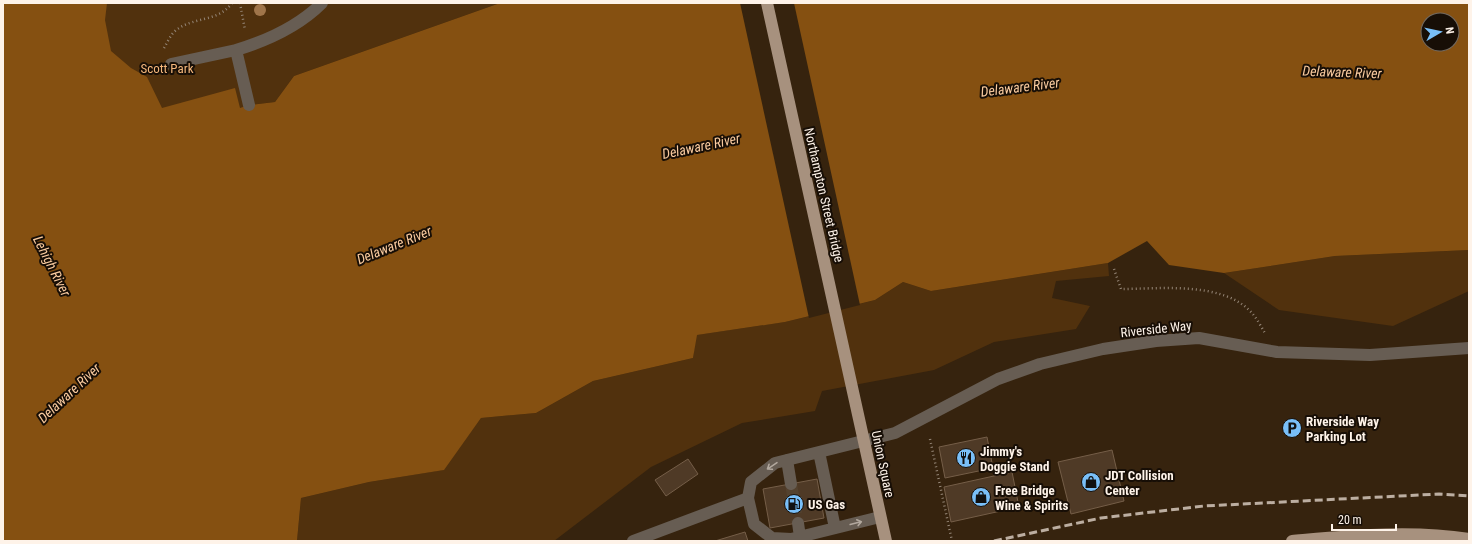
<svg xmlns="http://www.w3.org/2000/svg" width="1472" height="544" font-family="'Roboto Condensed',sans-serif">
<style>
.green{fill:#51310d}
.water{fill:#855011;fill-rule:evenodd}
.pier{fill:#36230e}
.building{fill:#4f3a26;stroke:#755e48}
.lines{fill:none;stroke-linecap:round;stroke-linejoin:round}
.minor-tunnel{stroke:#54422f;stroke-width:12;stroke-dasharray:12 6;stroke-linecap:butt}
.path{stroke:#958677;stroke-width:2.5;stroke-dasharray:1 3;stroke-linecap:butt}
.minor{stroke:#675d53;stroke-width:12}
.major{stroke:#a7917e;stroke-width:12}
.rail{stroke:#bcaea1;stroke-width:3;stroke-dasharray:8 4;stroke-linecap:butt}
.tree{fill:#a0754a}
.oneway{stroke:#b2a89e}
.labels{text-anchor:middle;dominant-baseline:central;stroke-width:4;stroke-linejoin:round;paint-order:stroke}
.park-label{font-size:13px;fill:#f6b87c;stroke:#170e06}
.street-label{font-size:13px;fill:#fef3e9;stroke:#170e06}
.poi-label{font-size:13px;font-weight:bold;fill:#fef3e9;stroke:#170e06;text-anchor:start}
.water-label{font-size:14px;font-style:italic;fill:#facb9f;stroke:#170e06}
</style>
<rect width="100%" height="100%" fill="#36230e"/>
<path class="green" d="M78,3H500L294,76L275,102L249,105L164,140Z
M1469,250V291L1393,326L1279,310L1224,273L1335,256Z
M1108,263L1109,276L1056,281L1052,298L1090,306L1076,329L994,342L934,370L822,391L815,411L742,423L651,467L554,541H297L301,498L369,482L443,470L481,418L536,413L593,381L693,358L696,335L785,322L875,300L903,282L931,291Z"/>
<path class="water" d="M3,3H107L105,20L111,51L131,68L147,77L162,108L235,88L240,108L249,105L275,102L294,76L500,3H1469V250L1335,256L1224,273L1169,265L1147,241L1108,263L931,291L903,282L875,300L785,322L697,335L693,358L593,381L536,413L481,418L444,470L369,482L301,498L297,541H3ZM1428,20H1452V44H1428Z"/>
<path class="pier" d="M740,3H794L860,305L809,318Z"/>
<path class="building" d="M987,437L993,468L945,478L939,447Z
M1112,450L1124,501L1071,514L1058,462Z
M688,459L698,474L666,496L655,480Z
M1012,472L1019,507L951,522L944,487Z
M817,479L824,518L770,528L763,489Z
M745,532L748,541H715Z"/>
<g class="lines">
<path class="minor-tunnel" d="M791,484L798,523"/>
<path class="path" d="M240,3L245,30
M164,48C167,43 170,36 174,32C191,16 218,23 232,3
M1114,269L1121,289C1160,289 1222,281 1251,312C1257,318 1261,327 1265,333
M930,439L952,541"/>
<path class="minor" d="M171,64L236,50
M249,105L236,50C266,41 299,26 322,3
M819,452L835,528
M787,460L791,484
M880,517L791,539L772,538L754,524L748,498L751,482L775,463L895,433L998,379L1040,364L1103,349L1156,341L1199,338L1277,352L1370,355L1469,348
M798,523L800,537
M633,541L748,498"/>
<path class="major" d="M767,3L886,541
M1292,541C1351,536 1410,530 1469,539"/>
<path class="rail" d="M994,541L1101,518L1204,506L1439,494L1469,496"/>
</g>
<circle class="tree" cx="260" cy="10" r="6"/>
<defs><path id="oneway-shaft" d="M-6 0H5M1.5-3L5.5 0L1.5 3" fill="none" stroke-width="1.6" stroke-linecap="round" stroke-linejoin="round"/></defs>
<g class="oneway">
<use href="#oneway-shaft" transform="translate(772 466) rotate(146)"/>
<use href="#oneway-shaft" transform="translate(856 523) rotate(-14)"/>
</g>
<defs>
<symbol id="parking-disc" viewBox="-11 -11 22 22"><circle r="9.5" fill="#79bff8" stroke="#170e06"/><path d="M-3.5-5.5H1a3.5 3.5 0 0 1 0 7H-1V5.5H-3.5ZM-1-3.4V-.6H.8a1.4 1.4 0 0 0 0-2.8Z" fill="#111"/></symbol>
<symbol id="restaurant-disc" viewBox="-11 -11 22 22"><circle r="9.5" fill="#79bff8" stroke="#170e06"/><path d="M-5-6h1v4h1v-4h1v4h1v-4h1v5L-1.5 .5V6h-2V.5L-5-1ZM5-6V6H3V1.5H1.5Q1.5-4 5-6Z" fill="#111"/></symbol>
<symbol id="shop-disc" viewBox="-11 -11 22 22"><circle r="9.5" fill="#79bff8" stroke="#170e06"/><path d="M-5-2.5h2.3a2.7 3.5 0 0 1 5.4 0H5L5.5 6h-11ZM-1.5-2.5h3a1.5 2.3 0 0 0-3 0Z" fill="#111"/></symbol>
<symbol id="fuel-disc" viewBox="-11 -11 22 22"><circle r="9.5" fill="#79bff8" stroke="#170e06"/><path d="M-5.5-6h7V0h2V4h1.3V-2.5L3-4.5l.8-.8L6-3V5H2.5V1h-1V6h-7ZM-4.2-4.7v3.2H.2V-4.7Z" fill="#111"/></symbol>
</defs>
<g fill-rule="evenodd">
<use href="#parking-disc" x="1281" y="417" width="22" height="22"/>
<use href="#restaurant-disc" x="955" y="447" width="22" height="22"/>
<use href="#shop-disc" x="1080" y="471" width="22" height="22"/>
<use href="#shop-disc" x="970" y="486" width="22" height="22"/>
<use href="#fuel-disc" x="783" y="493" width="22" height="22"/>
</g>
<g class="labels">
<g class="park-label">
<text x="167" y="68">Scott Park</text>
</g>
<g class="street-label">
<text transform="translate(824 195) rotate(77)">Northampton Street Bridge</text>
<text transform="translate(1156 329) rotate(-6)">Riverside Way</text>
<text transform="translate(883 464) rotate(78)">Union Square</text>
</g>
<g class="poi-label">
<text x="1306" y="421">Riverside Way<tspan x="1306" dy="15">Parking Lot</tspan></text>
<text x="980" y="451">Jimmy's<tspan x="980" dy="15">Doggie Stand</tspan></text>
<text x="1105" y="475">JDT Collision<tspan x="1105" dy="15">Center</tspan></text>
<text x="995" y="490">Free Bridge<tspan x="995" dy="15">Wine &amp; Spirits</tspan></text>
<text x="808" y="504">US Gas</text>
</g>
<g class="water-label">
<text transform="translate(1342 72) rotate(2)">Delaware River</text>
<text transform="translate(1020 87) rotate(-7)">Delaware River</text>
<text transform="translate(701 146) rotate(-12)">Delaware River</text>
<text transform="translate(394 245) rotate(-22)">Delaware River</text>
<text transform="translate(52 266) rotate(63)">Lehigh River</text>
<text transform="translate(69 393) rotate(-43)">Delaware River</text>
</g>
</g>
<rect width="1472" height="544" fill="none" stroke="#fef3e9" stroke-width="8"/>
<g transform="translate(1440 32) rotate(81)"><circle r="19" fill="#170e06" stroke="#736a61"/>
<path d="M0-3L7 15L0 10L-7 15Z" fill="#79bff8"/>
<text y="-6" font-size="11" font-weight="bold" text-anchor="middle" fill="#fef3e9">N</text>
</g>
<path d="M1332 524v6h64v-6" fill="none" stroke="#fef3e9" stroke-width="2"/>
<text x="1338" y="524" font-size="12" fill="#fef3e9" stroke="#170e06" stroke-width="3" paint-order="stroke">20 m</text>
</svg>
